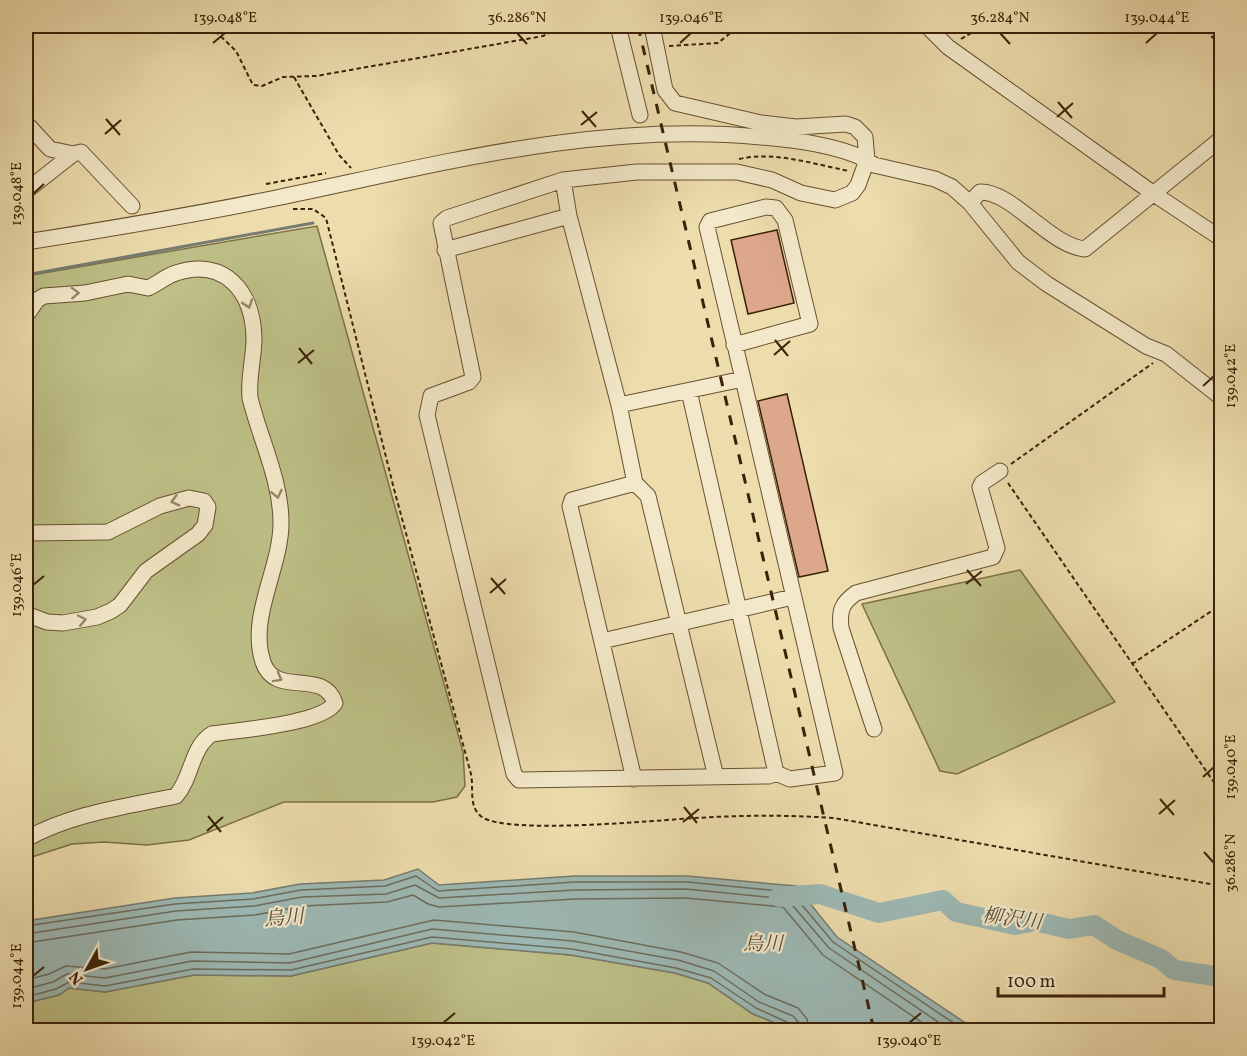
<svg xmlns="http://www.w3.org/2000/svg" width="1247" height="1056" font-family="Vollkorn,'Noto Serif JP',serif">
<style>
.green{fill:#bdbf86;stroke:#7c7047;stroke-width:1.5}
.water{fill:#9db9b5;stroke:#767c70;stroke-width:1.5}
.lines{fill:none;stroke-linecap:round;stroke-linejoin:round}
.shore{stroke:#6c6d5e;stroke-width:1.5}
.stream{stroke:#767c70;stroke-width:3}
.river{stroke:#9db9b5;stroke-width:20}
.building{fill:#dca78b;stroke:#3b2108;stroke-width:1.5}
.minor-casing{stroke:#685031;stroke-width:17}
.path{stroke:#3b2108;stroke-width:2;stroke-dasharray:4.5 3;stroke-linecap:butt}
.minor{stroke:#f3e9ca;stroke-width:15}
.rail{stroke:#3b2108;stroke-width:3;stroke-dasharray:10 10;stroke-linecap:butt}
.oneway{stroke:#978569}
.ticks{fill:none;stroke:#3b2108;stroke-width:2}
.labels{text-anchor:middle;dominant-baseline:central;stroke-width:4.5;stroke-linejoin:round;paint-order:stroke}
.water-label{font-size:20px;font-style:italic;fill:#584f3c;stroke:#f3e9ca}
.neatline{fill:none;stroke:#3b2108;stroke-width:2}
.ticks-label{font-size:15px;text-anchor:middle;fill:#3b2108}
</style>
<rect width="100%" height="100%" fill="#edddad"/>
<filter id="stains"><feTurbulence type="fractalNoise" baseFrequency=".00333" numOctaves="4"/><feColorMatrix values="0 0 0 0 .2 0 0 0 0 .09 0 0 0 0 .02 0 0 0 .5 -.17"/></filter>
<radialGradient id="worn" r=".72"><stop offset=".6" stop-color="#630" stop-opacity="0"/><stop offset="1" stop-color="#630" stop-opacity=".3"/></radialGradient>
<path class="green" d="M317,226L463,752L465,786L457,797L433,802H284L189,840L147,845L104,842L72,844L26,859V276Z
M1020,570L1115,702L957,774L940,771L862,604Z
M432,943L571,955L675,973L708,983L753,1014L793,1030H26V1003L59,995L69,988L105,992L194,975L291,976Z"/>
<path class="water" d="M418,869L439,885L575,876H687L796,886L837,937L976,1030H793L753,1014L708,983L675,973L571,955L432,943L291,976L194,975L105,992L69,988L59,995L26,1003V921L175,898L252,893L300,884L384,880Z"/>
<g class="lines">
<path class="shore" d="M26,926L175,904L253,899L301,890L385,886L416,876L438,891L575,882H687L791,892L833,942L964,1030
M26,934L176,911L254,906L302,897L386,894L415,885L439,898L575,890L686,889L787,899L829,948L950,1030
M26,943L177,920L255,915L303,906L387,902L413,895L428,904L439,907L575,899L686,898L783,907L823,955L933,1030
M26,980L49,974L66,966L105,969L191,952L289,954L434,920L574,932L681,952L718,963L764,994L798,1008L807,1019L809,1030
M26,989L53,982L67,974L105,978L192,961L290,963L432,929L573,941L678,960L714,971L759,1002L793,1016L799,1023L800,1030
M26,997L56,989L69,982L105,986L193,969L291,970L432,937L572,949L676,968L711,978L756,1008L789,1023L793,1030"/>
<path class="stream" d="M26,275L313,223"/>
<path class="river" d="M779,897L820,894L879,913L943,900L956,912L1015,925L1035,921L1069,929L1094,925L1117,940L1161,959L1174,970L1222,977"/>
</g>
<path class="building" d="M777,230L794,303L748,314L731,240Z
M787,394L828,571L799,577L758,401Z"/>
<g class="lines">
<defs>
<path id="minor" d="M618,26L640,115
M652,26L665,90L675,103L761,123L796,127L846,124L855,127L865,137L867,160L874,165L935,179L952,187L970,203L1018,262L1047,284L1146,346L1166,354L1222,398
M927,26L948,47L1154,194L1222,239
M26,123L50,149L73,154
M563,180L569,216L619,405L635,483L648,496L716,777
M26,191L73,154L81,152L132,206
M970,203L980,192C1012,191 1050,246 1085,249L1222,138
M26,242C109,229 193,215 276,198C436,165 596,121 761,137C795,140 837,145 867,160L858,185L852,193L835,200L801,193L772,180L737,172H637L563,180L447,218L441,223L473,377L469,382L431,396L427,415L514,774L519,780L769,776L776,773L790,779L835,773L743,379L707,227L710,221L766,207L776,208L785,220L810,324L734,345
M445,250L569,216
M26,316L37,300L44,296L85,293L128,284L148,288C157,284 166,276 176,273C225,257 253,292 254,338C254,358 248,377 250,398C260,439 281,480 281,523C281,568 248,617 263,662C275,699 323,667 335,703C322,724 238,730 212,734C191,747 192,778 176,796C124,807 73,813 26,839
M689,391L776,773
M619,405L743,379
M26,533L108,532L160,506L189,498L204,501L208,507L205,525L198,534L146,571L120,605L111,611L97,617L63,623L47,622L26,614
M602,641L793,597
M874,729L841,628C839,610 842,603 856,593L993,557L997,548L980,487L982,483L1000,471
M634,779L570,506L572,500L635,483"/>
</defs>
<use href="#minor" class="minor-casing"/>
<path class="path" d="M210,26L236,51L253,85L262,86L283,77L316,76L543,36L564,26
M1200,26L1222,46
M961,39L983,26
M669,46L718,43L739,26
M294,77L339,155L351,168
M739,159C775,151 813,164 849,171
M266,184L326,173
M293,209H313L326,218L394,489L471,774C474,789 468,807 482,817C508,835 658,820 696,818C742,815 788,815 834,818L1222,886
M1011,464L1153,363
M1008,483L1222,794
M1132,664L1222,604"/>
<use href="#minor" class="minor"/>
<path class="rail" d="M638,26L874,1030"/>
</g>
<defs><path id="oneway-chevron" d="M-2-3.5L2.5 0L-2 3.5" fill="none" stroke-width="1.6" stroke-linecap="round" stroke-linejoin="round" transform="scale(1.5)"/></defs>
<g class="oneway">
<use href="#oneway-chevron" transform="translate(75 293) rotate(-2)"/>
<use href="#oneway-chevron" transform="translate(248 304) rotate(71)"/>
<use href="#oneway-chevron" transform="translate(277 494) rotate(78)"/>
<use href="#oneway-chevron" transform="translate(175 501) rotate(165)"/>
<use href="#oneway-chevron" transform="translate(82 620) rotate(-12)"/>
<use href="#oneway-chevron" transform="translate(278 678) rotate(29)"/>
</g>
<path class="ticks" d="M517,33L527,44M1000,33L1010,44M213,43L225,33M680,43L691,33M1146,43L1157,33M1058,102L1072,118M582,111L596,127M1057,117L1073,103M106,119L120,135M581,125L597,112M105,134L121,120M33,194L44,184M775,340L788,356M299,348L312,364M774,355L790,341M298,363L314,350M1203,386L1214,376M967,570L981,586M491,578L505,594M966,584L982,571M33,585L44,576M490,593L506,579M1203,777L1214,767M1160,799L1174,815M684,807L697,823M1159,814L1175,800M208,816L221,832M683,822L699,809M207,831L223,817M1204,852L1214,863M33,976L44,967M443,1023L455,1013M909,1023L921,1013"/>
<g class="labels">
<g class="water-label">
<text transform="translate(284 919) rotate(-5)">烏川</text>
<text transform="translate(1012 920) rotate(7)">柳沢川</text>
<text x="763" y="945">烏川</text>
</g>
</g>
<rect width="1247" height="1056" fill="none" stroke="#edddad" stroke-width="66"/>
<g transform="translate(87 969) rotate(230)" stroke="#f3e9ca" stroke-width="4.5" paint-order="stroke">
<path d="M0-4.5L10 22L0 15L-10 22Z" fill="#3b2108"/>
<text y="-9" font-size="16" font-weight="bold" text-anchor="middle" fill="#3b2108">N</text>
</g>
<path d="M998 987v9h166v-9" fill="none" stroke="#3b2108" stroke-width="3"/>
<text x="1007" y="987" font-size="18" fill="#3b2108" stroke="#f3e9ca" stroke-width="4.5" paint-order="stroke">100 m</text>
<rect x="33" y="33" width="1181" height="990" class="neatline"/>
<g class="ticks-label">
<text x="225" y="22">139.048°E</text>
<text x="517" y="22">36.286°N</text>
<text x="691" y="22">139.046°E</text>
<text x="1000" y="22">36.284°N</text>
<text x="1157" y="22">139.044°E</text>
<text transform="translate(16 194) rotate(-90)" y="5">139.048°E</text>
<text transform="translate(1230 376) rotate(-90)" y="5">139.042°E</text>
<text transform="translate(16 585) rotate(-90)" y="5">139.046°E</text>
<text transform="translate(1230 767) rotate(-90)" y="5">139.040°E</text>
<text transform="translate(1230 863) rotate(-90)" y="5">36.286°N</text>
<text transform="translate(16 976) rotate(-90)" y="5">139.044°E</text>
<text x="443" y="1045">139.042°E</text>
<text x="909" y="1045">139.040°E</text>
</g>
<rect width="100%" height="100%" filter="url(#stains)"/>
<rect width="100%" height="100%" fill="url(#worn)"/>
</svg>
